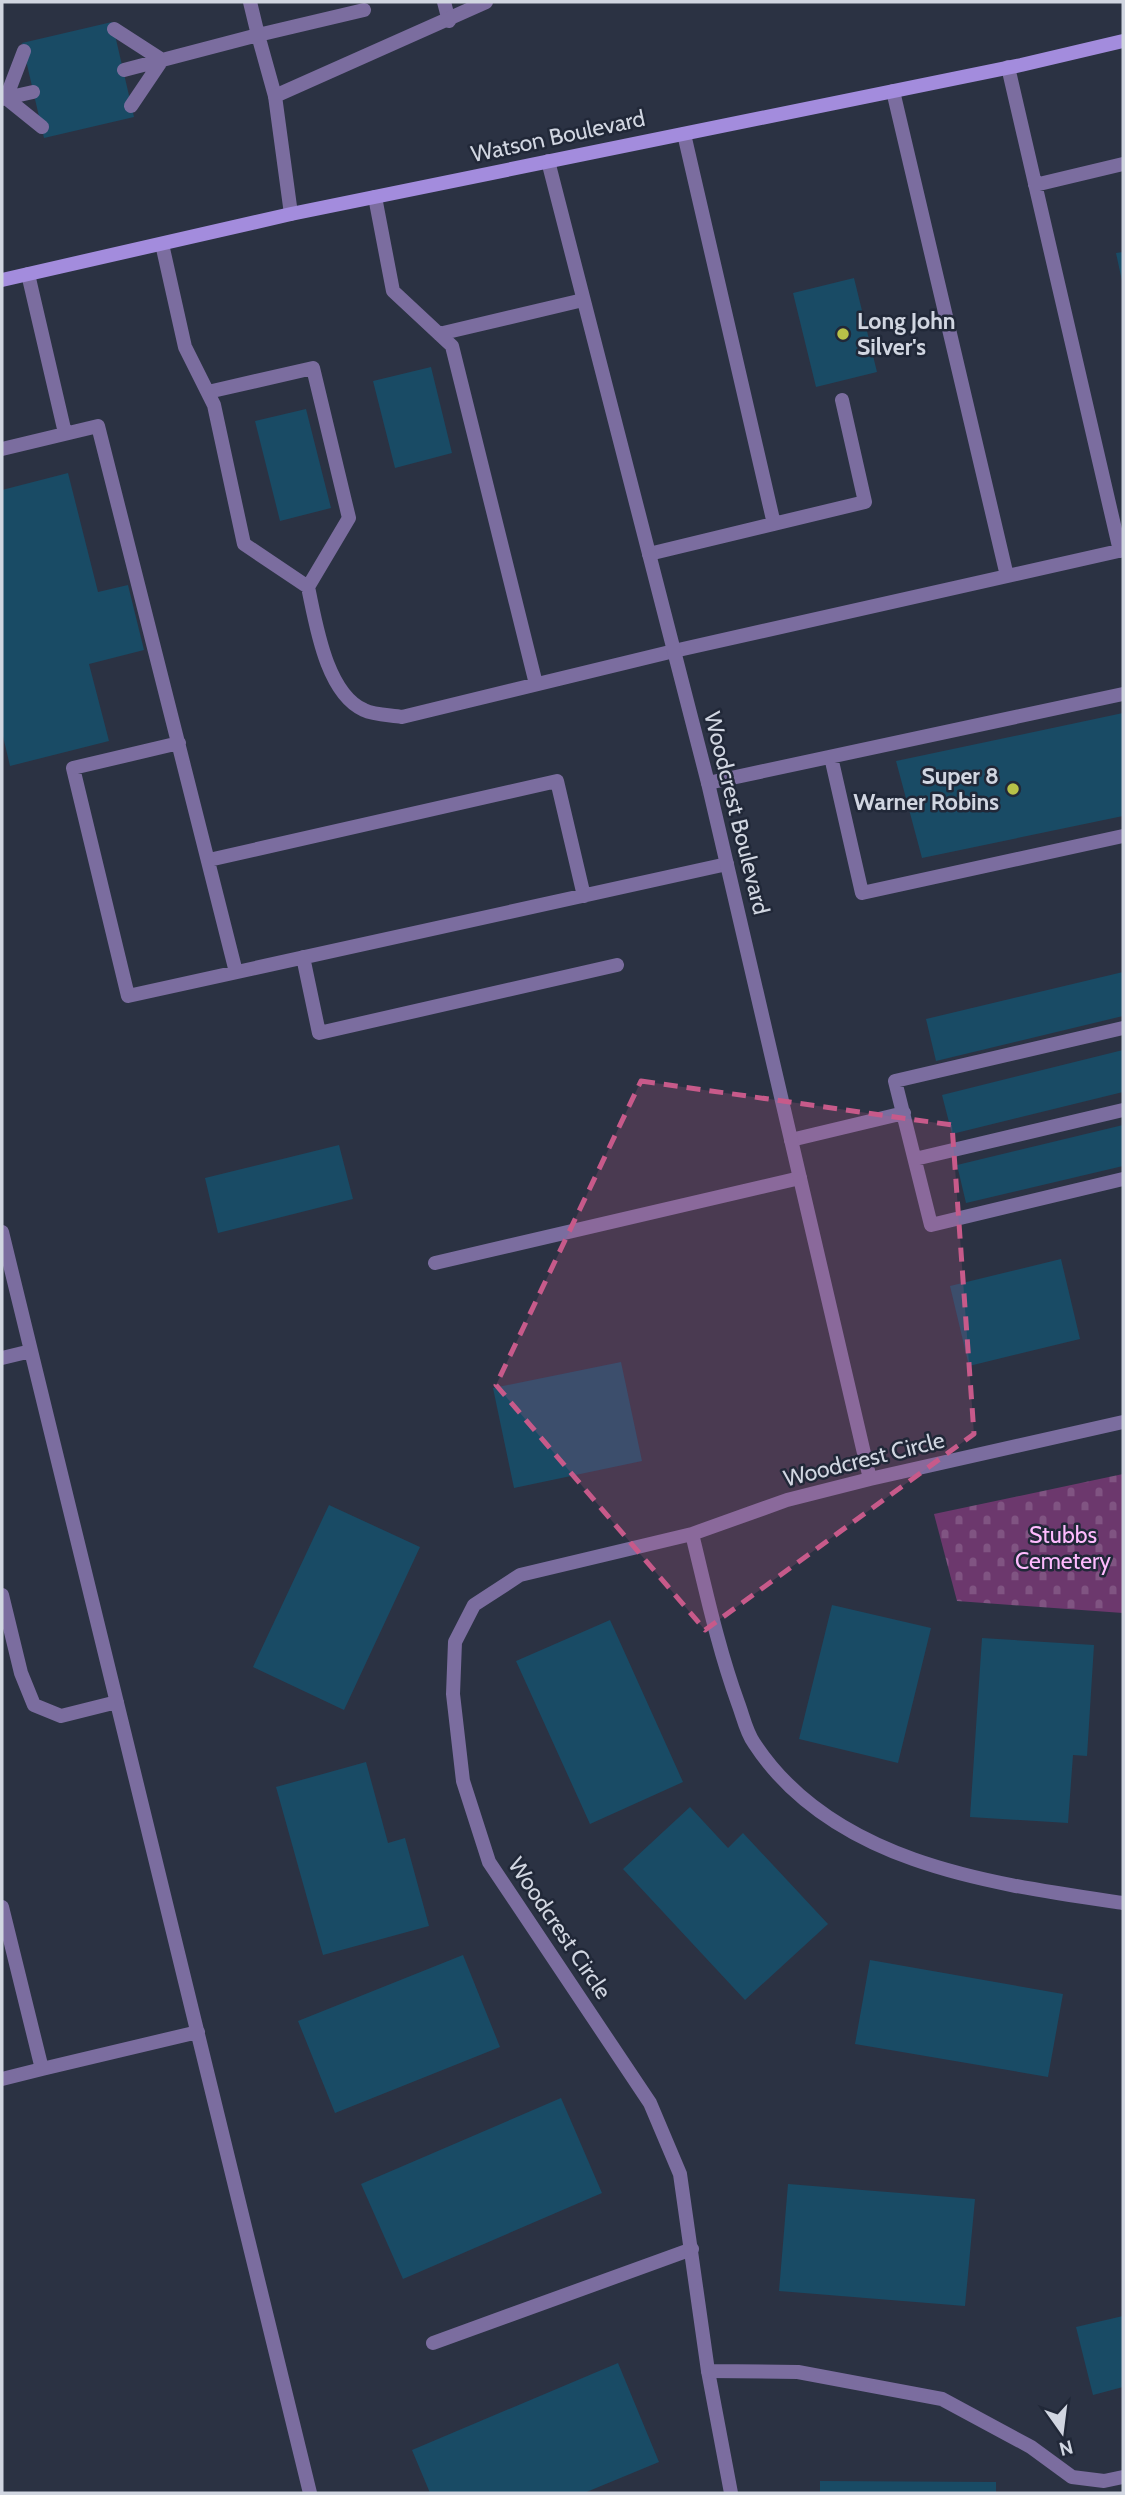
<svg xmlns="http://www.w3.org/2000/svg" width="1125" height="2495" font-family="Cabin,sans-serif">
<style>
.cemetery{fill:url(#cemetery-stones)}
.building{fill:#194b65}
.lines{fill:none;stroke-linecap:round;stroke-linejoin:round}
.lane{stroke:#7b6d9f;stroke-width:14}
.street{stroke:#7b6d9f;stroke-width:14}
.secondary{stroke:#a38cdd;stroke-width:14}
.marked{fill:#c75a8a;fill-opacity:0.2;stroke:#c75a8a;stroke-width:5;stroke-dasharray:14 9;stroke-linejoin:round}
.poi-dot{fill:#b7c148;stroke:#212838;stroke-width:2.5}
.labels{text-anchor:middle;dominant-baseline:central;stroke-width:5;stroke-linejoin:round;paint-order:stroke}
.street-label{font-size:23px;fill:#d1d6e1;stroke:#212838}
.poi-label{font-size:23px;font-weight:bold;fill:#d1d6e1;stroke:#212838;text-anchor:start}
.park-label{font-size:23px;fill:#febbfe;stroke:#212838}
</style>
<defs>
<pattern id="cemetery-stones" width="16" height="16" patternUnits="userSpaceOnUse" patternTransform="scale(1.75)"><rect width="16" height="16" fill="#6c386d"/><path d="M2 7V4a2 2 0 0 1 4 0v3zM10 15v-3a2 2 0 0 1 4 0v3z" fill="#805482"/></pattern>
</defs>
<rect width="100%" height="100%" fill="#2b3243"/>
<path class="cemetery" d="M1123,1474V1613L957,1601L934,1514Z"/>
<path class="building" d="M112,22L134,117L44,138L22,43Z
M1123,252V281H1122L1116,253Z
M854,278L877,372L816,387L793,293Z
M431,367L452,453L395,468L373,381Z
M306,409L331,508L280,521L255,421Z
M68,473L98,592L128,585L144,650L89,664L109,741L10,766L2,732V490Z
M1123,713V816L922,858L896,761Z
M1123,972V1016L936,1061L926,1019Z
M1123,1050V1092L952,1134L942,1095Z
M1123,1125V1166L966,1203L957,1165Z
M339,1145L353,1199L218,1233L205,1178Z
M1061,1259L1080,1339L969,1366L950,1286Z
M621,1362L642,1461L514,1488L493,1388Z
M329,1505L420,1547L344,1710L253,1667Z
M832,1605L931,1628L898,1763L799,1739Z
M610,1620L683,1782L590,1824L516,1661Z
M982,1638L1094,1645L1087,1756L1073,1755L1068,1823L970,1817Z
M366,1762L388,1843L405,1838L429,1926L323,1955L276,1787Z
M690,1807L728,1848L743,1833L828,1924L745,2000L623,1869Z
M463,1955L500,2047L335,2113L298,2021Z
M870,1960L1063,1994L1048,2077L855,2044Z
M561,2098L602,2193L403,2279L361,2184Z
M788,2184L975,2199L965,2306L779,2291Z
M1123,2316V2387L1093,2395L1076,2327Z
M618,2363L659,2462L584,2493H430L412,2450Z
M820,2481L996,2482V2493H820Z"/>
<g class="lines">
<path class="lane" d="M250,2L258,35L364,10
M444,2L449,21
M114,29L162,60
M1008,67L1120,551
M124,70L258,35L275,96
M893,91L1007,576
M6,98L24,51
M6,98L33,92
M2,99L6,98L42,127
M131,106L162,60
M684,134L774,524
M1035,185L1123,164
M375,197L393,291L452,346L536,684
M162,244L185,347L214,405L244,544L308,587C316,624 326,693 364,710C374,715 390,715 402,717L674,651L1123,550
M28,274L65,433
M439,334L583,300
M208,392L313,368L349,518L308,587
M2,449L98,426L236,972
M649,554L865,502L842,400
M179,743L73,768L128,996L727,864
M831,757L862,893L1123,836
M708,783L1123,694
M209,860L557,781L584,896
M303,957L319,1033L617,965
M1123,1028L895,1081L931,1225L1123,1179
M791,1140L904,1113
M915,1159L1123,1110
M2,1232L310,2493
M435,1263L800,1178
M2,1358L31,1351
M2,1595L21,1673L34,1705L61,1716L117,1702
M2,1907L42,2069L198,2032
M2,2079L42,2069
M433,2343L692,2249
M708,2371L731,2493"/>
<path class="street" d="M548,161L708,783L870,1479
M291,214L275,96L486,2
M1123,1422L870,1479L787,1500L692,1534L520,1575L474,1605L455,1642L453,1694L463,1781L489,1862L650,2103L680,2174L708,2371L798,2372L942,2399L1031,2447L1072,2477L1104,2481L1123,2477
M692,1534C706,1591 718,1648 738,1703C743,1716 746,1732 754,1743C833,1864 993,1884 1123,1903"/>
<path class="secondary" d="M2,280L291,214L1021,65L1123,41"/>
</g>
<path class="marked" d="M641,1081L952,1125L974,1434L705,1630L496,1385Z"/>
<g class="poi-dot">
<circle cx="843" cy="334" r="7"/>
<circle cx="1013" cy="789" r="7"/>
</g>
<g class="labels">
<g class="street-label">
<text transform="translate(558 136) rotate(-12)">Watson Boulevard</text>
<text transform="translate(737 813) rotate(76)">Woodcrest Boulevard</text>
<text transform="translate(864 1459) rotate(-14)">Woodcrest Circle</text>
<text transform="translate(560 1928) rotate(56)">Woodcrest Circle</text>
</g>
<g class="poi-label">
<text x="857" y="321">Long John<tspan x="857" dy="26">Silver's</tspan></text>
<text x="999" y="776" text-anchor="end">Super 8<tspan x="999" dy="26">Warner Robins</tspan></text>
</g>
<g class="park-label">
<text x="1063" y="1535">Stubbs<tspan x="1063" dy="26">Cemetery</tspan></text>
</g>
</g>
<rect width="1125" height="2495" fill="none" stroke="#d1d6e1" stroke-width="7"/>
<g transform="translate(1062 2432) rotate(166)" stroke="#212838" stroke-width="5" paint-order="stroke">
<path d="M0-5L12 26L0 18L-12 26Z" fill="#d1d6e1"/>
<text y="-10" font-size="19" font-weight="bold" text-anchor="middle" fill="#d1d6e1">N</text>
</g>
</svg>
